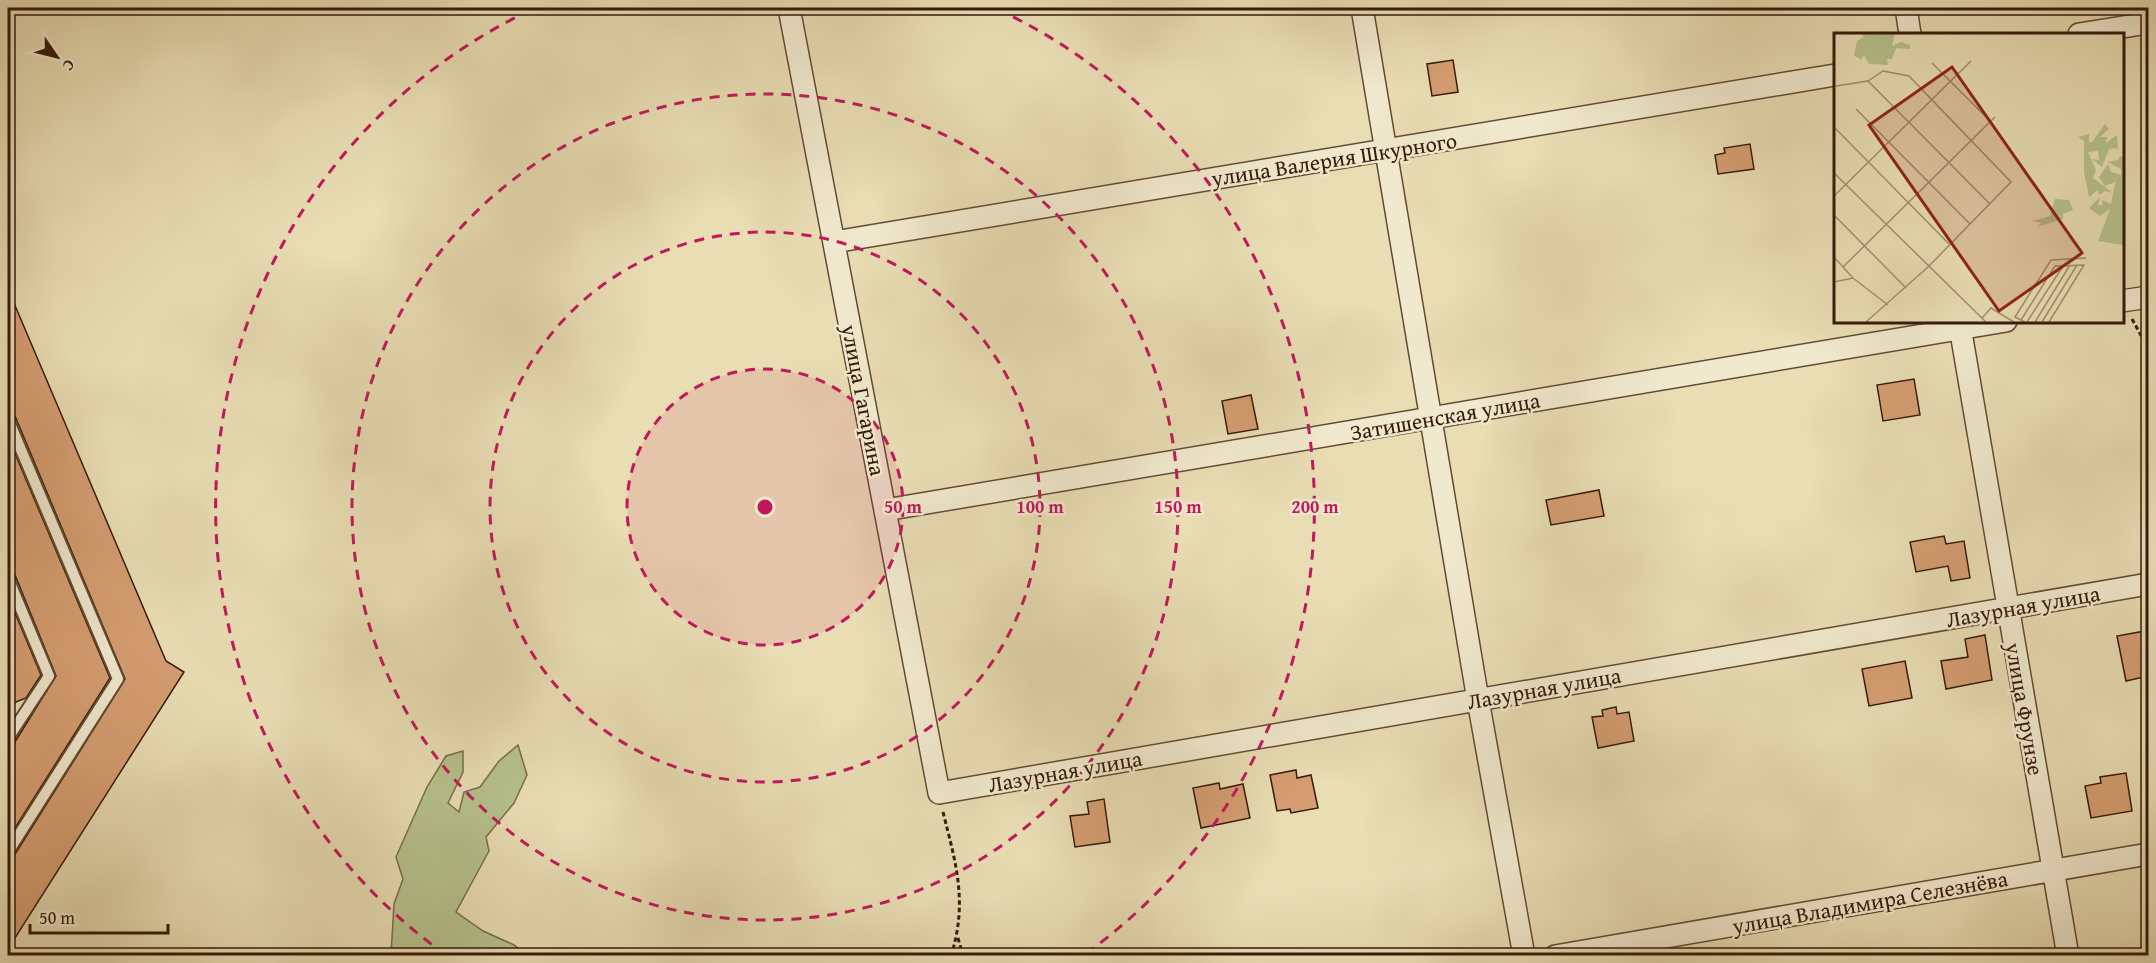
<svg xmlns="http://www.w3.org/2000/svg" width="2156" height="963" font-family="'Gentium Book Plus',serif">
<style>
.green{fill:#b6c18d;stroke:#766e4a;stroke-width:1.5}
.building{fill:#d59e72;stroke:#351a08;stroke-width:1.5}
.lines{fill:none;stroke-linecap:round;stroke-linejoin:round}
.lane-casing{stroke:#624b33;stroke-width:14}
.street-casing{stroke:#624b33;stroke-width:24}
.path{stroke:#351a08;stroke-width:3;stroke-dasharray:4.5 3;stroke-linecap:butt}
.lane{stroke:#f1e9ce;stroke-width:10}
.street{stroke:#f1e9ce;stroke-width:21}
.ring{fill:none;stroke:#c2185b;stroke-width:3;stroke-dasharray:10 8}
.labels{text-anchor:middle;dominant-baseline:central;stroke-width:5;stroke-linejoin:round;paint-order:stroke}
.street-label{font-size:22px;fill:#351a08;stroke:#f1e9ce}
.inset-road{fill:none;stroke:#a18f6f;stroke-width:1.5}
.view{fill:#8f2418;fill-opacity:0.15;stroke:#8f2418;stroke-width:3}
.inset-edge{fill:none;stroke:#351a08;stroke-width:3}
.centre{fill:#c2185b;stroke:#f1e9ce;stroke-width:3}
.ring-label{font-size:18px;text-anchor:middle;font-weight:bold;fill:#c2185b;stroke:#f1e9ce;stroke-width:5;stroke-linejoin:round;paint-order:stroke}
</style>
<rect width="100%" height="100%" fill="#e9ddb4"/>
<filter id="stains"><feTurbulence type="fractalNoise" baseFrequency=".00333" numOctaves="4"/><feColorMatrix values="0 0 0 0 .2 0 0 0 0 .09 0 0 0 0 .02 0 0 0 .5 -.17"/></filter>
<radialGradient id="worn" r=".72"><stop offset=".6" stop-color="#630" stop-opacity="0"/><stop offset="1" stop-color="#630" stop-opacity=".3"/></radialGradient>
<path class="green" d="M518,745L527,775L514,803L486,837L489,851L456,912L483,931L514,945L526,955H391L394,904L403,879L396,857L427,787L446,756L463,751V772L448,803L459,812L464,792L480,787L499,761Z"/>
<path class="building" d="M1453,60L1458,92L1432,96L1427,64Z
M1750,144L1754,169L1718,174L1715,155L1725,153L1724,148Z
M8,289L166,661L184,672L8,949V859L14,856L125,679L15,416L8,412Z
M1914,379L1920,415L1883,421L1877,385Z
M1251,395L1258,429L1228,434L1222,401Z
M8,437L110,678L8,839V753L56,676L15,575L8,571Z
M1599,490L1604,516L1551,525L1546,500Z
M1944,536L1946,544L1964,541L1970,578L1951,581L1948,566L1916,572L1910,542Z
M8,596L41,675L26,698L11,704L8,697Z
M2145,631L2146,640H2148V676L2126,681L2117,636Z
M1985,635L1992,680L1946,689L1941,661L1968,657L1965,639Z
M1905,661L1912,698L1869,706L1862,669Z
M1616,707L1617,714L1629,712L1634,741L1598,748L1592,717L1603,716L1602,710Z
M1296,770L1297,778L1311,775L1318,808L1291,813L1290,809L1277,811L1270,775Z
M2126,773L2132,811L2091,818L2085,786L2101,783L2100,777Z
M1219,783L1220,789L1243,784L1250,818L1201,828L1193,788Z
M1104,799L1110,842L1075,847L1070,816L1089,814L1087,802Z"/>
<g class="lines">
<defs>
<path id="lane" d="M8,419L118,679L8,852
M8,578L49,676L8,738"/>
<path id="street" d="M789,8L939,793L2148,584
M1362,8L1478,700L1524,956
M1906,8L1910,34
M2079,34L2148,23
M834,242L1835,75
M2122,301L2148,297
M1959,321L2068,956
M885,510L2006,321
M1555,956L2148,854"/>
</defs>
<use href="#lane" class="lane-casing"/>
<use href="#street" class="street-casing"/>
<path class="path" d="M2132,319L2148,348
M943,812C956,864 968,902 951,956
M958,938L963,956"/>
<use href="#lane" class="lane"/>
<use href="#street" class="street"/>
</g>
<circle cx="765" cy="507" r="138" fill="#c2185b" fill-opacity=".12"/>
<g class="ring">
<circle cx="765" cy="507" r="138"/>
<circle cx="765" cy="507" r="275"/>
<circle cx="765" cy="507" r="413"/>
<path d="M446 955A550 550 0 0 1 533 9M997 9A550 550 0 0 1 1084 955"/>
</g>
<g class="labels">
<g class="street-label">
<text transform="translate(1334 159) rotate(-9)">улица Валерия Шкурного</text>
<text transform="translate(864 400) rotate(79)">улица Гагарина</text>
<text transform="translate(1445 416) rotate(-10)">Затишенская улица</text>
<text transform="translate(2023 606) rotate(-10)">Лазурная улица</text>
<text transform="translate(1544 688) rotate(-10)">Лазурная улица</text>
<text transform="translate(2025 709) rotate(80)">улица Фрунзе</text>
<text transform="translate(1065 771) rotate(-10)">Лазурная улица</text>
<text transform="translate(1870 902) rotate(-10)">улица Владимира Селезнёва</text>
</g>
</g>
<g transform="translate(1834 33)">
<rect width="290" height="290" fill="#e9ddb4"/>
<path d="M26,0H61L58,13L67,9L76,12V16L62,15L58,26H53L54,32L35,31L30,22L27,27L20,22L23,8L30,4ZM271,91L275,96L266,104H273L272,110L283,102L284,118L283,115L275,116L268,134L258,126L265,127L264,118L254,119L262,137L259,145L279,160L271,158L265,162L264,157L255,164L250,139V108L244,104L255,101V109H258ZM286,123L290,125L289,212L264,208L276,176L266,183L255,175L266,164L264,172H269L268,167L277,171L283,142L281,149L271,153L265,144L274,131L277,139L287,142V136L273,129L284,127ZM221,166L235,167L239,177L229,181V186L203,194L207,190L198,188L216,183Z" fill="#b6c18d"/>
<path class="inset-road" d="M98,30L156,88M34,48L156,171M2,53L34,48L49,38L75,43L177,149L94,234L32,289M22,76L136,191M0,94L116,212M0,140L152,289M0,163L137,28M0,182L72,255M0,224L19,245L54,272M9,234L161,84M0,249L19,245M148,285L157,275L180,289M187,287L181,284L217,227L252,225M191,289L187,287L221,233L250,232L215,289M193,289L229,233M201,289L236,232M208,289L243,232"/>
<path class="view" d="M118,34L248,220L165,278L35,92Z"/>
<rect width="290" height="290" class="inset-edge"/>
</g>
<circle cx="765" cy="507" r="9" class="centre"/>
<g class="ring-label">
<text x="903" y="513">50 m</text>
<text x="1040" y="513">100 m</text>
<text x="1178" y="513">150 m</text>
<text x="1315" y="513">200 m</text>
</g>
<rect width="2156" height="963" fill="none" stroke="#e9ddb4" stroke-width="30"/>
<rect x="9" y="9" width="2138" height="945" fill="none" stroke="#351a08" stroke-width="3"/>
<rect x="15" y="15" width="2126" height="933" fill="none" stroke="#351a08" stroke-width="1.5"/>
<g transform="translate(57 57) rotate(125)" stroke="#f1e9ce" stroke-width="4.5" paint-order="stroke">
<path d="M0-4.5L10 22L0 15L-10 22Z" fill="#351a08"/>
<text y="-9" font-size="16" font-weight="bold" text-anchor="middle" fill="#351a08">С</text>
</g>
<path d="M30 924v9h138v-9" fill="none" stroke="#351a08" stroke-width="3"/>
<text x="39" y="924" font-size="18" fill="#351a08" stroke="#f1e9ce" stroke-width="4.5" paint-order="stroke">50 m</text>
<rect width="100%" height="100%" filter="url(#stains)"/>
<rect width="100%" height="100%" fill="url(#worn)"/>
</svg>
